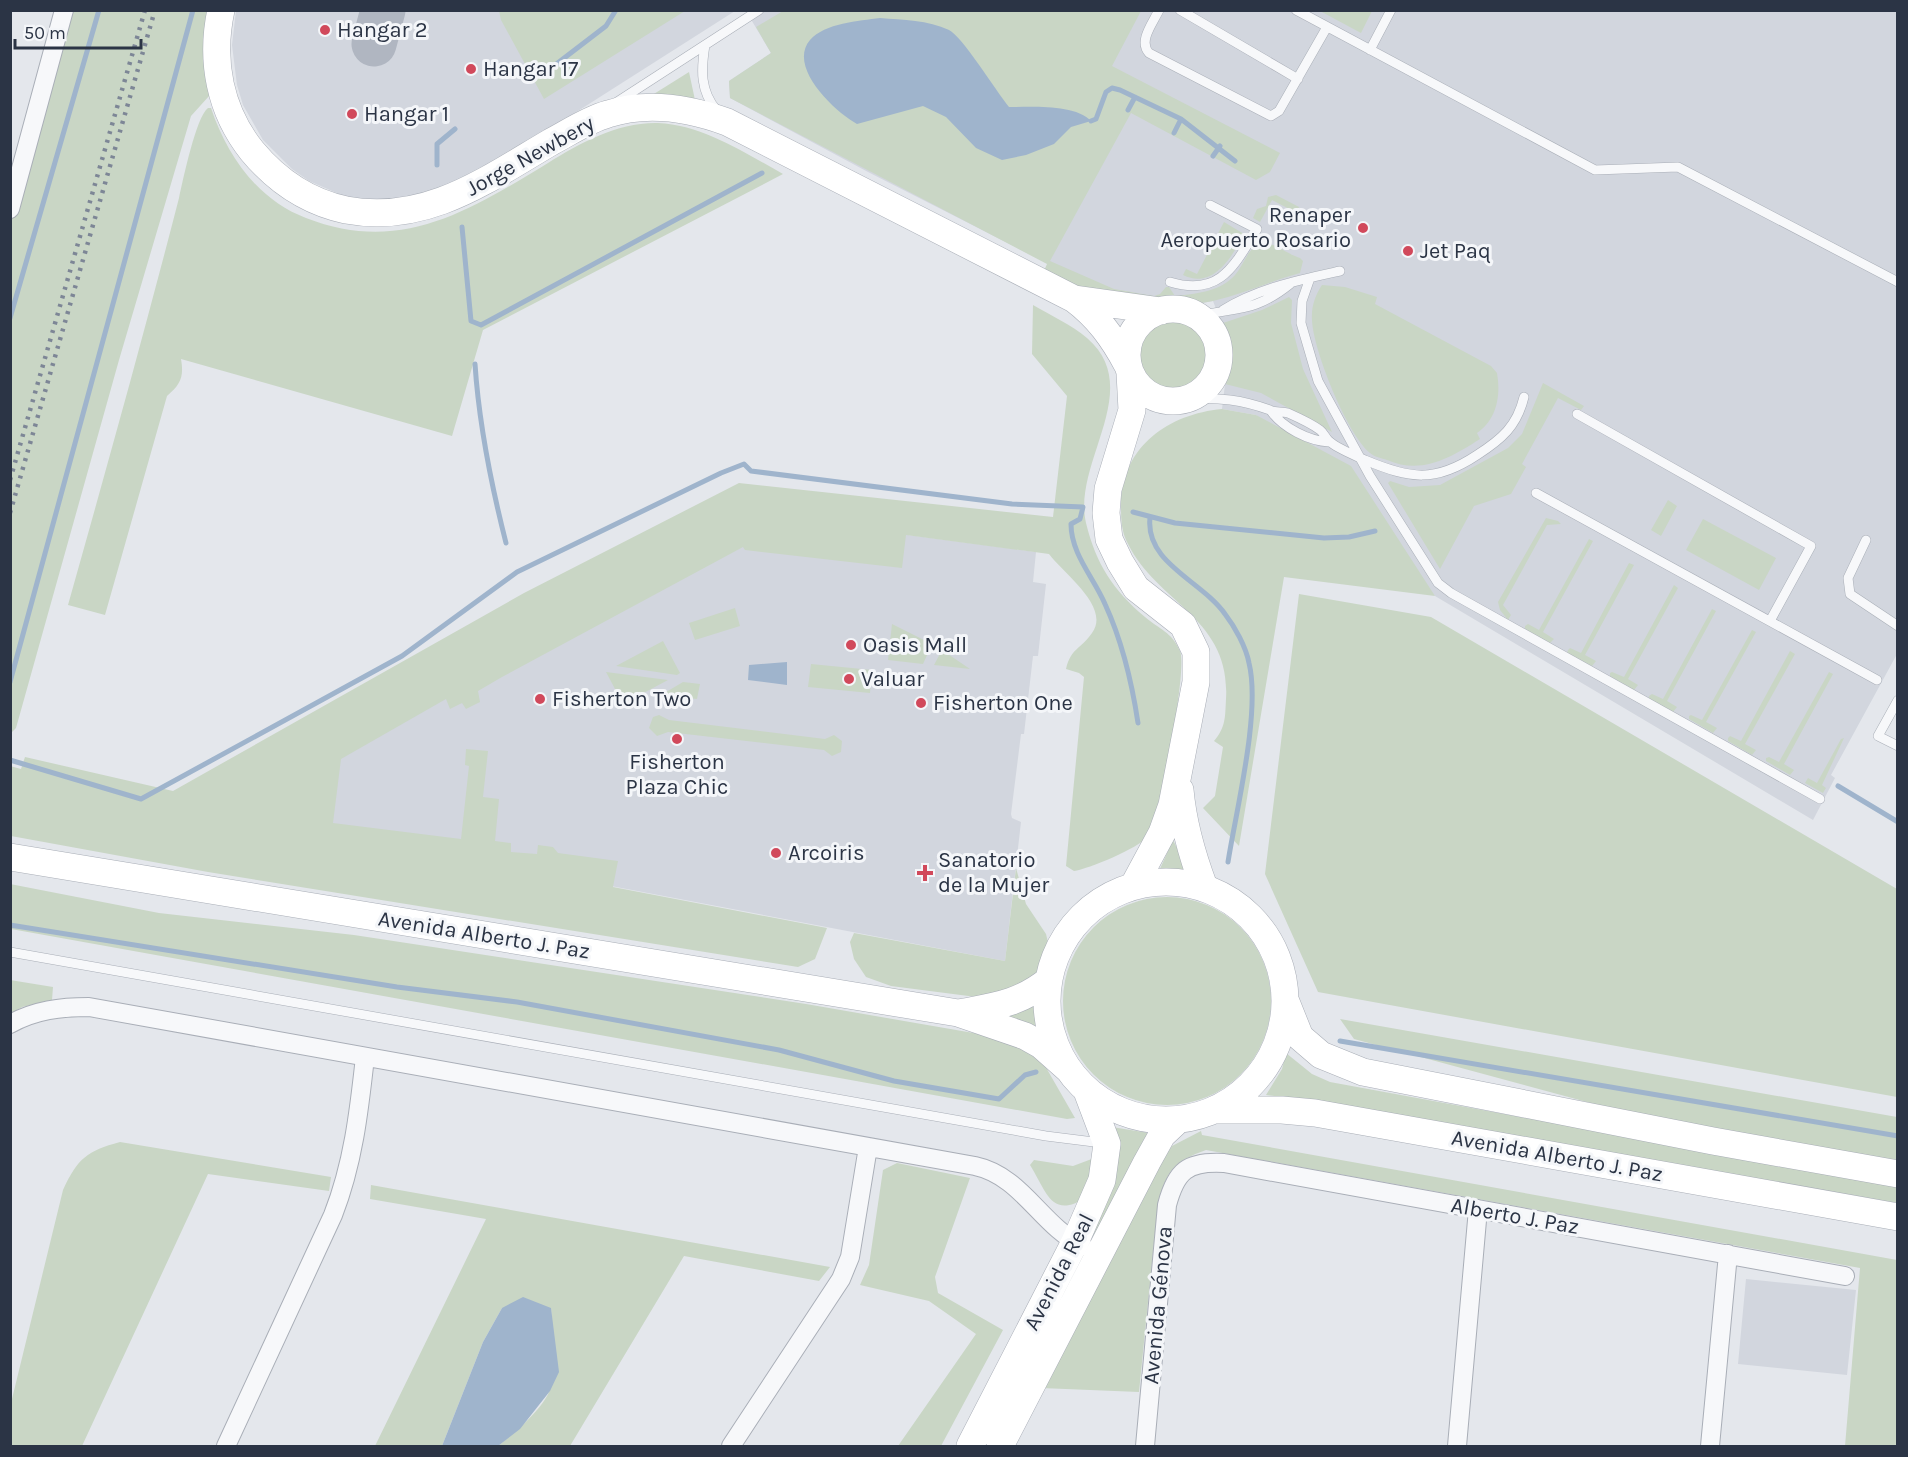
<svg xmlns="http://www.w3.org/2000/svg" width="1908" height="1457" font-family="Karla,sans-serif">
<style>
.built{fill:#d2d6de}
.green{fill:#c9d6c5}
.water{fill:#9fb4cc}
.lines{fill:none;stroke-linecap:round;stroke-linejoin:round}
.stream{stroke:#9fb4cc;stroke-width:5}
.taxiway{stroke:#b0b6c1;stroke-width:45}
.service-casing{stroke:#a9aeb7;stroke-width:10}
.minor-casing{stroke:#a9aeb7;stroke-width:20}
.secondary-casing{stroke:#a9aeb7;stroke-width:28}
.service{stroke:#f7f8fa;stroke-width:9}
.minor{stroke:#f7f8fa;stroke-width:18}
.secondary{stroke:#fff;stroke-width:27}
.rail{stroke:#7d8696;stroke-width:4.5;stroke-dasharray:3 6;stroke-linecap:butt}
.poi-dot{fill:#d1495b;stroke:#f4f6f9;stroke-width:2}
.labels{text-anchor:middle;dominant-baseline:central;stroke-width:6;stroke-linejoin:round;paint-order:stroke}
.poi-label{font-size:22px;fill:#2b3445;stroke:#f4f6f9;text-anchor:start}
.street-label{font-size:22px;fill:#2b3445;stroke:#f4f6f9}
</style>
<rect width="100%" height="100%" fill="#e4e7ec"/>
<path class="built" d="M236,11H735L465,183L386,203L346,197L309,181L292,169L263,140L243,105L237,85L232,45Z
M746,11H1897V654L1831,775L1835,778L1813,820L1435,596L1256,415L1222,409L1225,384L1230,372L1231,348L1213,301L1192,305L1122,301L868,172L730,98L729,81L771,53Z
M742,513L1036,552L1033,582L1046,584L1038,656H1033L1024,734H1021L1011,814L1012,818L1021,822L1005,961L464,858L192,817Z
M1746,1279L1856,1290L1847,1375L1738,1364Z"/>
<path class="green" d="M64,11H221L219,85L191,116L119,360L16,728L11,733V209Z
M499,11V10L685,11L544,99L501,20Z
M783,11H1141L1112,66L1280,153L1270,172L1256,180L1131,113L1050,261L1114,289L1154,296L1160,294L1166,287H1169L1175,296C1195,294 1217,292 1232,278C1243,269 1247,247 1261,243C1273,241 1289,255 1300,258L1303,261L1300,273C1271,281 1243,294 1213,301C1157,313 1093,297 1043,273L1047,264L730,98L729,81L771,53L756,27Z
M1320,11H1372L1361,33Z
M689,72L695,100L649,97Z
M208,108H211C227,156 258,200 306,218C400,255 469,211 548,163C580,143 618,122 658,123C703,125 745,153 783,174L483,330L452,436L181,359C184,377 181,384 167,396L105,615L68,605C106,470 144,334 179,198C183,180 196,117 208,108Z
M1276,195L1299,207L1297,213L1272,200L1260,222L1253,218L1257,209L1266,206L1268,197Z
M1224,222L1244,234C1232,257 1213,290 1183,275L1186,269L1197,274Z
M1322,285L1345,287L1377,297L1375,304L1491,366L1497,373C1501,395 1497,420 1477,433L1480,439C1450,458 1422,475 1387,460C1382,458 1374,457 1370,453C1347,434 1313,350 1312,320C1311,308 1315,295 1322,285Z
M1289,297L1292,300L1291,323L1303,369L1332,432L1261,393L1225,384C1235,362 1233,344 1220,324L1262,310Z
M1033,305C1050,315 1072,325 1087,338C1146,389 1072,462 1086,523C1096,564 1113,590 1145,617C1160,630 1171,631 1180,651C1188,669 1159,819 1147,837C1139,848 1088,869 1074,871L1066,866L1084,677L1079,673L1066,669C1071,648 1081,649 1092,633C1111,607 1064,574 1049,554L906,535L902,568L745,550L743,547L502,677L478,691L480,702L466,709L462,703L450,709L446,699L341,759L333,823L461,839L469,766L465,765L466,749L488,751L483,797L499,799L495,841L511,843V852L537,854L538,845L553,847L558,853L618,861L613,887L827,928L815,959L798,967L208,872L11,836L10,766L21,769L25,757L173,791L524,593L739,483L1053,517L1067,396L1032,354Z
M1138 355a36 36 0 1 1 72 0a36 36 0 1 1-72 0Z
M1543,383L1584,406L1581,410L1558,398L1522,464L1526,467L1511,494L1474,506L1440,569L1388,483L1390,481L1409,487L1440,485L1508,448L1522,434Z
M1222,409L1256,415L1351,466L1435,596L1284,577L1239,846L1203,808L1215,796L1223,747L1214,741C1226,727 1225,717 1226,699C1231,618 1158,604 1128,544C1121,531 1121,518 1121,504C1122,446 1169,414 1222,409Z
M1668,500L1677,506L1661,536L1651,530Z
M1546,518L1558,521L1561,524L1547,525L1503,605L1511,615L1508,620L1500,610L1498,602Z
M1703,519L1776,558L1759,590L1686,550Z
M1589,539L1593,541L1543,632L1554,639L1550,643L1525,629V626L1528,624L1539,630Z
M1629,563L1634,565L1585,655L1596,661L1592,666L1567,653L1568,650L1570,648L1581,653Z
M1674,585L1678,588L1628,679L1638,685L1634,690L1610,676V673L1612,672L1624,677Z
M1299,594L1431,617L1897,889V1097L1318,992L1265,874Z
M735,608L740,626L695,640L689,623Z
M1712,609L1716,611L1667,701L1677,707L1673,712L1649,699V696L1652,694L1663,699Z
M892,624L932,644L923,664L888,660Z
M1752,630L1756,632L1706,722L1717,728L1713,733L1689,719V716L1691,715L1702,720Z
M663,641L680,673L677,675L616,666Z
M942,650L970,669L934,665Z
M1790,651L1795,654L1745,744L1756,750L1752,755L1728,741V738L1730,736L1741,741Z
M811,664L872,670L870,693L808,687Z
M606,672L668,680L623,704Z
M1829,672L1833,674L1784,764L1794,770L1790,775L1766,761V758L1769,757L1779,762Z
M683,682L700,684L697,699L661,695Z
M659,715L669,720L825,739L834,735L842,741L841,752L832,756L824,750L668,732L657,736L649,728L653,717Z
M1844,738L1822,785L1826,788L1823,793L1805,783L1808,778L1817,783L1841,739Z
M1173,840L1190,874L1159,871Z
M1016,868L1026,904L1046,934L1050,951L1044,968L1031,986L984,998L891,986L866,977L854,959L850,942L854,933L1005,961Z
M10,884L159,913L354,935L806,1004L985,1035L1025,1049L1044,1064L1075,1118L1067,1119L11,929Z
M1063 1001a104 104 0 1 1 208 0a104 104 0 1 1-208 0Z
M10,980L53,987L52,1000L22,1007L11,1014Z
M1039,1002L1040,1028L1035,1032L990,1014Z
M1340,1019L1897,1117V1163L1672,1125L1354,1039Z
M1286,1053L1312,1074L1330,1082L1897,1186V1203L1312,1100L1266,1095L1282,1069Z
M1112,1127L1155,1134L1098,1243L1084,1234Z
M1201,1131L1202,1135L1897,1260V1446H1845L1860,1268L1206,1150C1173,1162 1168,1169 1158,1202L1139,1392L1041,1388L1153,1176L1172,1146Z
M120,1142L331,1177L329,1191L208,1174L82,1446H11V1403L63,1190C78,1158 87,1151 120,1142Z
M1097,1157L1087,1197C1051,1220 1047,1192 1030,1165L1034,1160L1073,1166Z
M897,1163L970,1178L935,1277L938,1293L1003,1330L941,1446H898L976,1334L929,1301L860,1285L869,1265L883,1170Z
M371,1185L830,1267L819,1281L684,1256L570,1446H498C514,1433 541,1411 549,1392C555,1378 552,1325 551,1308H502L483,1342L442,1446H375L486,1219L370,1199Z"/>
<path class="water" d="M880,18C903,20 928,20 949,30C962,36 996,91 1009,107C1032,107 1075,104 1091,121L1071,127L1054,144L1026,155L1002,160L976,148L946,117L923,106L857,124C835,112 787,67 810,40C825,23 859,21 880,18Z
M787,662V685L748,680L749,665Z
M523,1297L551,1308L559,1372L550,1391L520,1429L498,1446H442L483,1342L502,1308Z"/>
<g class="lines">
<path class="stream" d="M542,75L606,26L616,10
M1128,110L1135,97
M1091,121L1096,119L1106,92L1112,88L1120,90L1181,119L1235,161
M1174,133L1181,119
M1213,156L1220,146
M437,165V144L455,129
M462,227L471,321L481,325L762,173
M10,318L99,10
M475,364C479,425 491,484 506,543
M1133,512L1175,523L1324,538L1349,537L1375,531
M1150,518C1145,563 1202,581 1225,614C1235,627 1246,647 1249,663C1261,712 1236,811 1228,862
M10,682L193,10
M10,760L141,799L402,656L517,572L721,473L744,464L751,471L1012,504L1083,507L1080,519L1071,524C1071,554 1094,578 1105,604C1122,641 1132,683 1138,723
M1838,786L1898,822
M10,925L397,987L517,1002L779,1050L894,1081L999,1099L1025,1075L1036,1072
M1340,1041L1898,1136"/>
<path class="taxiway" d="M374,44L383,10"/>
<defs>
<path id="service" d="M1159,10C1153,23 1138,41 1149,53L1271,116L1279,111L1327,27
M1180,10L1298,79
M1296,10L1595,170L1678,167L1898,282
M705,45C701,70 700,91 717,111
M1370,50L1391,10
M617,102L759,10
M1310,278L1302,301L1301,323L1318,381L1370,476L1438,583L1451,593L1820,799
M1170,282C1220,297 1234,266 1257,229L1210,205
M1223,310C1259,288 1299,280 1340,271
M1198,316C1239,307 1255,312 1290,284
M1189,399C1219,397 1242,400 1270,410C1275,413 1282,411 1288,413C1297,417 1312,424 1320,430C1324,433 1325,438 1329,441C1338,449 1354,455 1365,460C1410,479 1435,483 1477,455C1502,439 1517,426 1524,397
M1271,411C1283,428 1309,441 1329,442
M1577,414L1811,546L1770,621
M1536,493L1877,680
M1866,540L1848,578L1850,594L1898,626
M1898,700L1878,736L1898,746
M10,952L1046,1136L1102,1143"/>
<path id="minor" d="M10,209L64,10
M10,1024C35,1010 61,1007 89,1007L975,1166C1022,1176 1041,1226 1083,1246
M226,1446L333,1215C353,1164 359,1112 365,1057
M731,1446L841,1279L850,1257L868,1147
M1145,1446L1167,1205C1176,1171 1187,1161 1224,1163L1845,1276
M1457,1446L1478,1209
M1710,1446L1728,1254"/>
<path id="secondary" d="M221,10C210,61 220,111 252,151C277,181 308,202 346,210C426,225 486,180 551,142C570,132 587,120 608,114C648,101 689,108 727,122L1074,299C1098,317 1113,338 1127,364
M1075,299L1161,311
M1127 355a46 46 0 1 1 92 0a46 46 0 1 1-92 0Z
M1130,373L1132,410L1108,489L1106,513L1109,539L1120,562L1136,588L1183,625L1196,652V682L1172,805L1162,833L1134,885
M1180,790C1183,824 1192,855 1204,887
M10,857L958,1013L1025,1036L1041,1045L1068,1069
M1047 1001a119 119 0 1 1 238 0a119 119 0 1 1-238 0Z
M1286,1002L1300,1037L1321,1055L1363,1072L1713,1141L1898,1174
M959,1013C995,1006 1019,1004 1049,980
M1216,1110H1282L1315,1113L1898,1217
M970,1446L1075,1242L1102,1180L1107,1144L1087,1091
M1000,1446L1147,1162L1162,1135L1178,1120"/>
</defs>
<use href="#service" class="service-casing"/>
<use href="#minor" class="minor-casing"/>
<use href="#secondary" class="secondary-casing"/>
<use href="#service" class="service"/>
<use href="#minor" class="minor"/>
<use href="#secondary" class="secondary"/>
<path class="rail" d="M10,480L145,10
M10,513L155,10"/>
</g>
<g class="poi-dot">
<circle cx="325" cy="30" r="6"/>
<circle cx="471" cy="69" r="6"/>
<circle cx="352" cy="114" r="6"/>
<circle cx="1363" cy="228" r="6"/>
<circle cx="1408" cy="251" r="6"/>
<circle cx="851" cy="645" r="6"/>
<circle cx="849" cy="679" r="6"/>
<circle cx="540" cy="699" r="6"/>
<circle cx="921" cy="703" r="6"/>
<circle cx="677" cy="739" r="6"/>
<circle cx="776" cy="853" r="6"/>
<path d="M922 864h6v6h6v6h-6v6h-6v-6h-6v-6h6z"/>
</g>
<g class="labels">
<g class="poi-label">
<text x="337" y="30">Hangar 2</text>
<text x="483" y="69">Hangar 17</text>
<text x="364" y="114">Hangar 1</text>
<text x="1351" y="215" text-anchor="end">Renaper<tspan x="1351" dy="25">Aeropuerto Rosario</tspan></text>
<text x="1420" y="251">Jet Paq</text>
<text x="863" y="645">Oasis Mall</text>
<text x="861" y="679">Valuar</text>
<text x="552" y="699">Fisherton Two</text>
<text x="933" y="703">Fisherton One</text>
<text x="677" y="762" text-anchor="middle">Fisherton<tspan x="677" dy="25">Plaza Chic</tspan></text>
<text x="788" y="853">Arcoiris</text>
<text x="938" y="860">Sanatorio<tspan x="938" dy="25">de la Mujer</tspan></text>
</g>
<g class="street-label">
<text transform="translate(530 156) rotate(-29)">Jorge Newbery</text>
<text transform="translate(484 935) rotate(9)">Avenida Alberto J. Paz</text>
<text transform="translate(1557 1156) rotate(10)">Avenida Alberto J. Paz</text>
<text transform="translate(1515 1216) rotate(10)">Alberto J. Paz</text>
<text transform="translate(1059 1272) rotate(-63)">Avenida Real</text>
<text transform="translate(1158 1305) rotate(-85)">Avenida Génova</text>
</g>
</g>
<rect width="1908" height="1457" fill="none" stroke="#2b3445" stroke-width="24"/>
<path d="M15 39v9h126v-9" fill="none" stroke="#2b3445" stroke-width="3"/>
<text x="24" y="39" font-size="18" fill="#2b3445" stroke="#f4f6f9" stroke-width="4.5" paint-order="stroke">50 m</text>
</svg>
